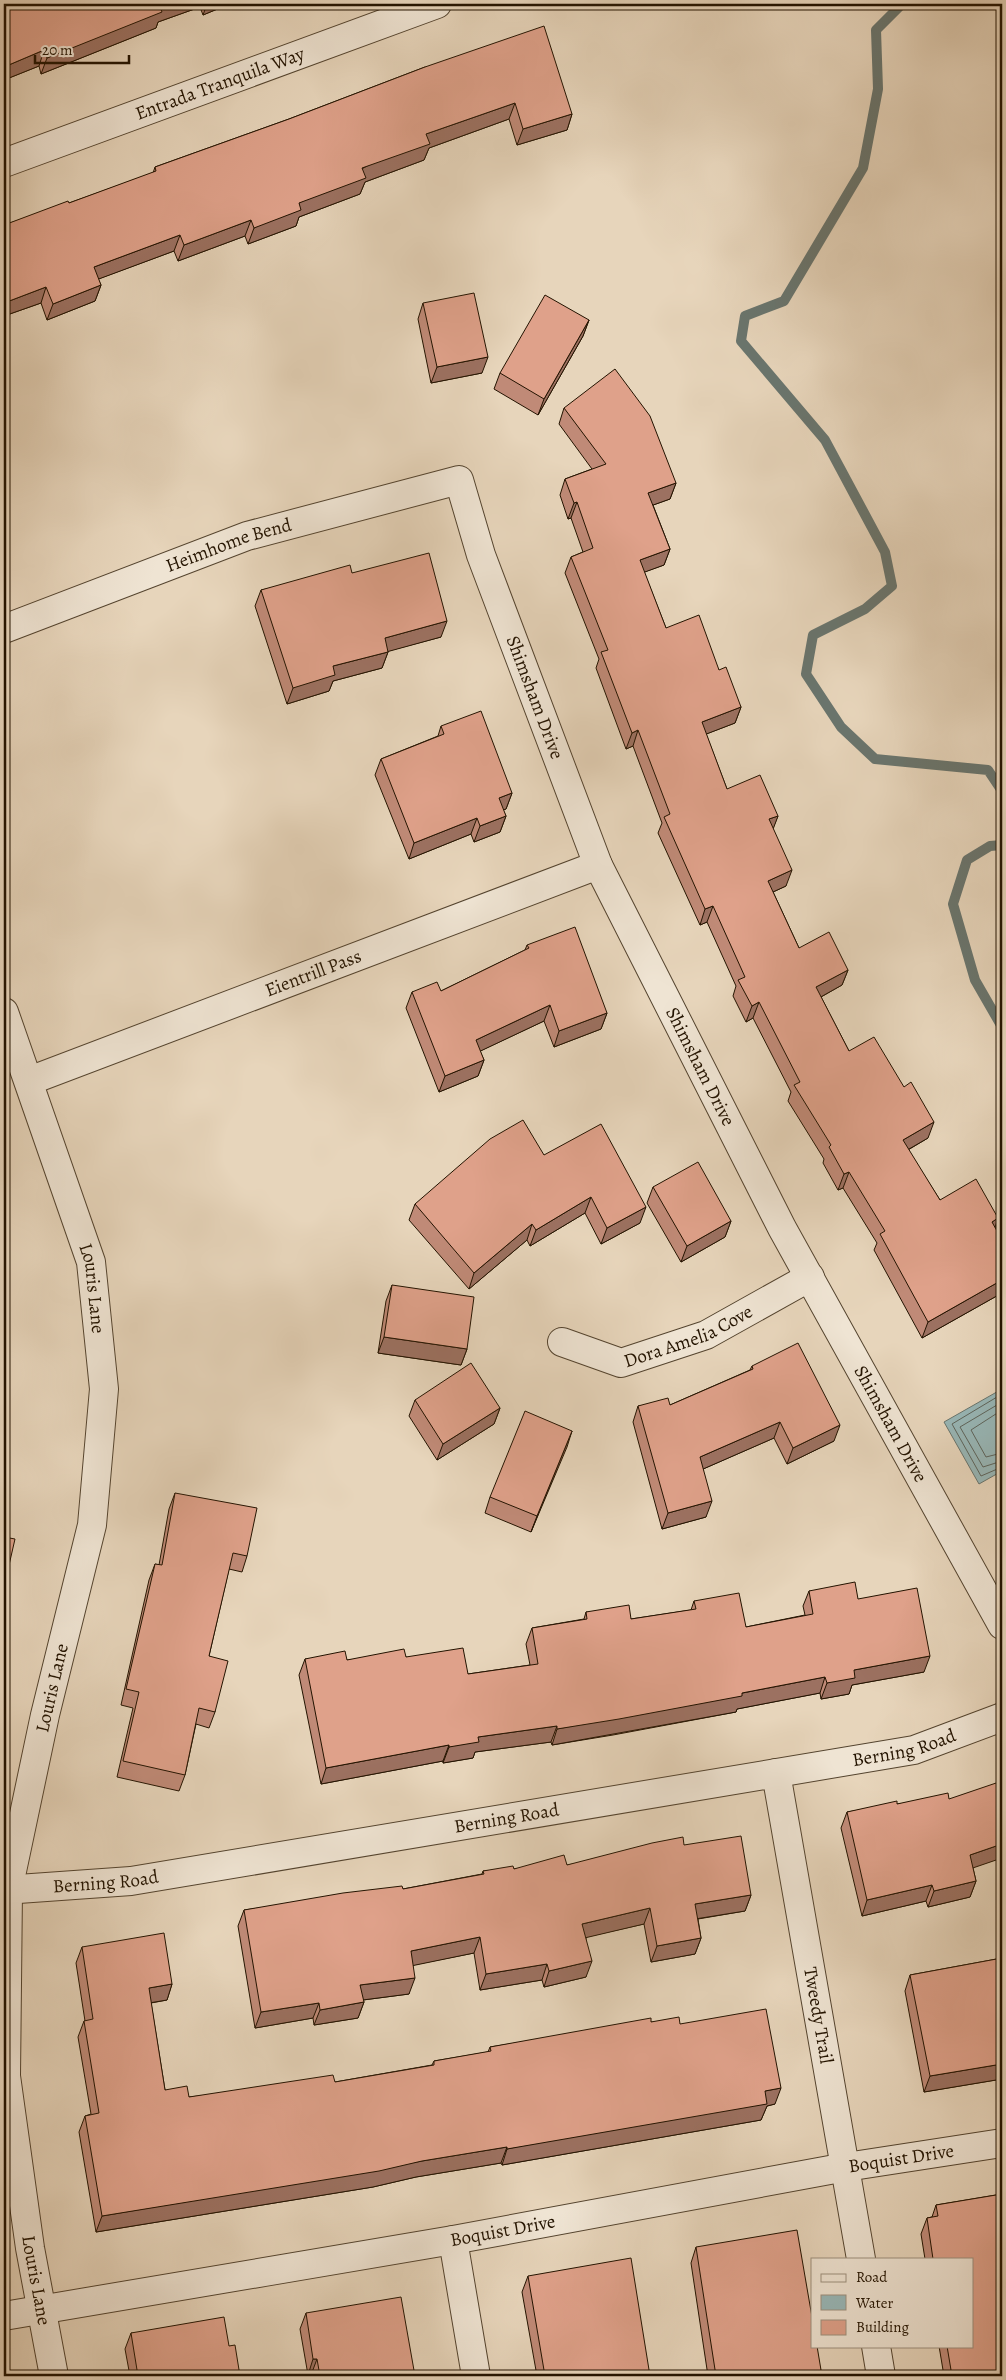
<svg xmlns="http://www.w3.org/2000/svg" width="1006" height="2380" font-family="Alegreya,serif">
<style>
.water{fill:#98b7b7;stroke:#69756e}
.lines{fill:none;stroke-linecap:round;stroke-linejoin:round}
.shore{stroke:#5e655c;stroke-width:1}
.stream{stroke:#69756e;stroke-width:10}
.minor-casing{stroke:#54442f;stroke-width:30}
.minor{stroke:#efe4d3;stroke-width:28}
.wall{fill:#c08a77;stroke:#231300}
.shaded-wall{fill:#9c7161;stroke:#231300}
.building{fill:#dfa18a;stroke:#231300}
.labels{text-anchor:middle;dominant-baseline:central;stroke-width:5;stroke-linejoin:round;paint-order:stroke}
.street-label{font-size:19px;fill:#231300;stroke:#efe4d3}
</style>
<rect width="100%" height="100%" fill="#e7d5bb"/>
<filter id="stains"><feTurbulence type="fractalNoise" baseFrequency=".004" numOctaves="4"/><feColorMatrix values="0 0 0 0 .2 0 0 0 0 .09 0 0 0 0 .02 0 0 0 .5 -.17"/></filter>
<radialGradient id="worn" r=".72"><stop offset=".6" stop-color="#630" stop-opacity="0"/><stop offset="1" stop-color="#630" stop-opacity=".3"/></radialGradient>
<path class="water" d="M1002,1389V1471L979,1484L944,1422Z"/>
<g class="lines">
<path class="shore" d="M1002,1394L952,1424L981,1476L1002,1467
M1002,1402L960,1427L983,1467L1002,1461
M1002,1410L971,1430L986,1457L1002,1453"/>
<path class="stream" d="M902,4L876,30L878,89L863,168L784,301L745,316L741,341L825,440L885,552L892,586L865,609L813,635L806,674L841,727L875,759L988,770L1002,791
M1002,845L990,846L967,860L953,904L975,980L1002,1027"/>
<defs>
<g id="minor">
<path id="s1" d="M4,163L437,4"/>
<path id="s2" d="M4,629L247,536L459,480L481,555L598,865L782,1228L1002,1625"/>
<path id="s3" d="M4,1012L91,1262L104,1389L92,1525L45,1715L8,1890L6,2076L30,2248L54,2376"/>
<path id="s4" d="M29,1081L598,865"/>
<path id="s5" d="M562,1342L621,1363L706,1335L810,1277"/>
<path id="s6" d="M776,1773L861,2259"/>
<path id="s7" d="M4,1890L131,1881L914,1750L1002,1717"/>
<path d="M453,2240L476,2376"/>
<path id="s8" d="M4,2316L453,2240L846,2167L1002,2143"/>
<path d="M876,2346L881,2376"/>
</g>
</defs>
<use href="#minor" class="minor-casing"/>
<use href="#minor" class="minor"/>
</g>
<path class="wall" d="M4,4H228L227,5L203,15L200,7L158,22L156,28L41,74L39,66L4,80Z
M425,67L572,114L567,130L517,145L509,119L429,148L424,160L365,182L360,194L299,217L296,226L248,244L245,236L178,261L174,251L98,279L101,285L95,301L47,320L41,303L4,316V225L69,203L153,173L155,167L289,119Z
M423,303L482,373L431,383L418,319Z
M589,320L583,336L538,415L494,389L500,373Z
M564,408L676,483L670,499L653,505L670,549L664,565L644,572L666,628L719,670L741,707L735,723L706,734L727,789L778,816L773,828L786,886L773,892L799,948L848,970L842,985L821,997L849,1051L928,1138L908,1150L940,1200L995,1227L1002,1240V1293L922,1338L874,1250L877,1243L843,1188L838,1190L823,1163L824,1159L788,1101L791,1092L753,1018L746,1022L733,996L736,986L707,922L700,925L658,833L662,823L633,746L626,749L596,668L599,659L565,573L571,557L583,552L571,518L568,519L560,495L565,479L592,469L559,424Z
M352,573L441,637L388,651V652L382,668L333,681L329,691L287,704L255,606L261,590Z
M441,726L512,793L506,809L503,810L506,816L500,832L474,842L471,834L409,859L375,775L381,759L438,736Z
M527,945L607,1013L601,1029L554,1047L544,1021L480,1051L484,1060L478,1076L439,1092L406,1008L412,992L441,991L525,950Z
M544,1155L640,1223L601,1244L585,1213L530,1246L527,1240L469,1289L409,1220L415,1204Z
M653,1187L731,1221L725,1237L681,1262L647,1203Z
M392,1285L467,1349L461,1365L378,1353L386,1301Z
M752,1366L834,1441L787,1464L774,1438L703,1469L706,1517L662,1529L633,1422L638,1406L670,1405L750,1370Z
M415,1400L500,1408L494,1424L437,1460L409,1416Z
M572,1431L531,1532L485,1513L490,1497Z
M175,1493L247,1556L242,1572L229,1569L209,1656L215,1712L209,1728L196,1724L185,1775L179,1791L117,1777L133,1708L121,1705L149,1580L155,1564L159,1565L169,1509Z
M809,1591L858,1599L924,1672L852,1685L849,1694L821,1699L820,1693L737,1709L736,1712L613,1735L552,1745L551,1742L475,1752L473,1758L443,1763V1761L321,1784L299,1675L305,1659L347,1660L406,1657L468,1674L530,1665L526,1644L532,1628L584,1619L586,1612L631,1619L691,1610L694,1601L746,1627L805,1615L803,1606Z
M949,1799L973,1868L976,1881L970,1897L928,1907L926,1901L862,1916L841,1828L847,1812L897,1804Z
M684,1845L751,1895L745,1911L698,1919L701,1938L695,1954L651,1962L644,1924L586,1937V1977L544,1987L542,1980L480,1990L474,1953L413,1965L409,1994L363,2000L364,2002L358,2018L314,2025L313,2018L255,2028L238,1926L244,1910L403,1889L482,1874L483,1871L567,1865Z
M82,1947L172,1984L167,2000L151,2003L165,2090L189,2097L335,2082L432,2065L434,2061L488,2052L490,2047L651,2022L680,2024L775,2104L767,2106L761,2120L502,2165L501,2163L416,2177L373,2187L96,2232L79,2132L85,2116L91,2114L78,2037L84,2021H85L76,1963Z
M1002,1958V2079L924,2092L905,1991L910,1975Z
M1002,2194V2376H944L939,2346H972V2259H925L921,2234L927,2218L932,2217L936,2205Z
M696,2247L822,2376H708L691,2263Z
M528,2276L650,2376H537L522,2292Z
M306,2313L415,2376H311V2375H308L300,2329Z
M131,2333L229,2346L240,2376H130L125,2349Z"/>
<path class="shaded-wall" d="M170,4H201L200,7L158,22L156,28L41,74L47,58Z
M207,4H228L227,5L203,15Z
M44,50L39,66L4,80V67Z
M515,103L509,119L429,148L424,160L365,182L360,194L299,217L296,226L248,244L254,228L299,203L426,134Z
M572,114L567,130L517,145L523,129Z
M251,220L245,236L178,261L184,245Z
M180,235L174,251L88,283L94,267Z
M101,285L95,301L47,320L53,304Z
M46,287L41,303L4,316V303Z
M589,320L583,336L538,415L544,399Z
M488,357L482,373L431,383L437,367Z
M676,483L670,499L642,509L648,493Z
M577,502L571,518L568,519L574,503Z
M670,549L664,565L634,576L640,560Z
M447,621L441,637L379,654L385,638Z
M388,652L382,668L333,681L329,691L287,704L293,688L333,666Z
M741,707L735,723L696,738L702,722Z
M638,730L633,746L626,749L632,733Z
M512,793L506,809L493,814L499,798Z
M506,816L500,832L474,842L480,826Z
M778,816L772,832L769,819Z
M477,818L471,834L409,859L414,843Z
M792,870L786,886L762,897L768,881Z
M713,906L707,922L700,925L705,909Z
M848,970L842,985L810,1003L816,987Z
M759,1002L753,1018L746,1022L752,1006Z
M550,1005L544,1021L470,1056L476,1040Z
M607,1013L601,1029L554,1047L559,1031Z
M484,1060L478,1076L439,1092L445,1076Z
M934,1122L928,1138L897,1156L903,1140Z
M849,1172L843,1188L838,1190L844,1174Z
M591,1197L585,1213L530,1246L536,1230Z
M646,1207L640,1223L601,1244L607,1228Z
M998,1218L993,1234L992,1222Z
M731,1221L725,1237L681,1262L687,1246Z
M532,1224L527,1240L469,1289L474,1273Z
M1002,1280V1293L922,1338L928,1322Z
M384,1337L467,1349L461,1365L378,1353Z
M500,1408L494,1424L437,1460L443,1444Z
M780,1422L774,1438L694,1473L700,1457Z
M840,1425L834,1441L787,1464L793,1448Z
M572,1431L567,1447L531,1532L537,1516Z
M712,1501L706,1517L662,1529L668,1513Z
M930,1656L924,1672L852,1685L849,1694L821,1699L827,1683L854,1670Z
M825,1677L820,1693L737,1709L736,1712L552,1745L557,1729Z
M557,1726L551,1742L475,1752L473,1758L443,1763L449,1747L478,1737Z
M449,1745L443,1761L321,1784L326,1768Z
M1002,1844V1858L964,1871L970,1855Z
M976,1881L970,1897L928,1907L934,1891Z
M932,1885L926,1901L862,1916L867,1900Z
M751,1895L745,1911L689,1920L695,1904Z
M650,1908L644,1924L576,1940L582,1924Z
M480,1937L474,1953L406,1967L411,1951Z
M701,1938L695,1954L651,1962L657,1946Z
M592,1961L586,1977L544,1987L549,1971Z
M547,1964L542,1980L480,1990L486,1974Z
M415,1978L409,1994L355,2001L360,1985Z
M172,1984L167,2000L143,2004L149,1988Z
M364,2002L358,2018L314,2025L320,2010Z
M319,2003L313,2018L255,2028L261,2012Z
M1002,2064V2079L924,2092L930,2076Z
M781,2088L775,2104L767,2106L761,2120L502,2165L507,2149L765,2091Z
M507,2147L501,2163L416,2177L373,2187L96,2232L102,2216L422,2161Z
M313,2359H317L311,2375H308Z"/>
<path class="building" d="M4,4H170L160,7L162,12L47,58L44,50L4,67Z
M544,26L572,114L523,129L515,103L426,134L430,144L362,168L366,178L299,203L301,210L254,228L251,220L184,245L180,235L94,267L101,285L53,304L46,287L4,303V225L68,201L69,203L156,171L155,167L289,119L425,67Z
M474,293L488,357L437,367L423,303Z
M545,295L589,320L544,399L500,373Z
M615,369L650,416L676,483L648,493L670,549L640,560L666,628L699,615L719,670L726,667L741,707L702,722L727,789L760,775L778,816L769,819L792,870L768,881L799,948L829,932L848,970L816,987L849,1051L874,1037L904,1087L911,1082L934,1122L903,1140L940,1200L976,1179L998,1218L992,1222L1002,1240V1280L928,1322L880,1234L885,1231L849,1172L844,1174L829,1147L831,1145L794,1085L800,1082L759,1002L752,1006L738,980L745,977L713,906L705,909L664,817L670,814L638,730L632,733L601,652L608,650L571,557L593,548L577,502L574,503L565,479L606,464L564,408Z
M429,553L447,621L385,638L388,652L333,666L335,675L293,688L261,590L350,565L352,573Z
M481,711L512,793L499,798L506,816L480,826L477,818L414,843L381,759L444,734L441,726Z
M575,927L607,1013L559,1031L550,1005L476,1040L484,1060L445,1076L412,992L437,982L441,991L529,948L527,945Z
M523,1120L544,1155L601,1124L646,1207L607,1228L591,1197L536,1230L532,1224L474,1273L415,1204L490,1139Z
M698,1162L731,1221L687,1246L653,1187Z
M392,1285L474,1297L467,1349L384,1337Z
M798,1343L840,1425L793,1448L780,1422L700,1457L712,1501L668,1513L638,1406L668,1398L670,1405L753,1369L752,1366Z
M471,1363L500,1408L443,1444L415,1400Z
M525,1411L572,1431L537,1516L490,1497Z
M175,1493L257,1508L247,1556L233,1553L209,1656L228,1661L215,1712L199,1708L185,1775L123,1761L139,1692L126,1689L155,1564L162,1565Z
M4,1537L15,1539L4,1587Z
M855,1582L858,1599L917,1588L930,1656L854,1670L855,1678L827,1683L825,1677L742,1693V1696L619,1719L557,1729V1726L478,1737L479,1742L449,1747V1745L326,1768L305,1659L345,1651L347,1660L404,1649L406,1657L463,1648L468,1674L538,1664L532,1628L587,1619L586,1612L629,1605L631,1619L696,1609L694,1601L739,1593L746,1627L813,1614L809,1591Z
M1002,1781V1844L970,1855L976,1881L934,1891L932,1885L867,1900L847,1812L897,1801V1804L948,1793L949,1799Z
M741,1836L751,1895L695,1904L701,1938L657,1946L650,1908L582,1924L592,1961L549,1971L547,1964L486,1974L480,1937L411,1951L415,1978L360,1985L364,2002L320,2010L319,2003L261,2012L244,1910L343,1893L402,1886L403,1889L484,1874L483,1871L513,1866L514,1869L564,1855L567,1865L652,1843L683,1837L684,1845Z
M164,1933L172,1984L149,1988L165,2090L187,2086L189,2097L333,2075L335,2082L434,2065V2061L491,2051L490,2047L651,2018V2022L679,2017L680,2024L766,2009L781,2088L765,2091L767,2104L507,2149V2147L422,2161L379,2171L102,2216L85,2116L99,2113L84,2021L93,2019L82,1947Z
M1002,1958V2064L930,2076L910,1975Z
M1002,2194V2376H952L947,2346H972V2259H933L927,2218L938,2216L936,2205Z
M797,2230L812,2317V2346H817L822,2376H716L696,2247Z
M631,2258L650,2376H545L528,2276Z
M401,2297L415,2376H320L317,2359H313L306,2313Z
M224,2317L229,2346L235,2345L240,2376H138L131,2333Z"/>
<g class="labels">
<g class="street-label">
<text stroke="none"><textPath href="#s1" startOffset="230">Entrada Tranquila Way</textPath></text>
<text stroke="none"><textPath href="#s2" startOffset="240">Heimhome Bend</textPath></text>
<text stroke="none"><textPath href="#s2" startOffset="710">Shimsham Drive</textPath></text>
<text stroke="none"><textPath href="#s4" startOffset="304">Eientrill Pass</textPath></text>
<text stroke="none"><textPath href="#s2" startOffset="1115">Shimsham Drive</textPath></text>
<text stroke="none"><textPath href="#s3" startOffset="291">Louris Lane</textPath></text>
<text stroke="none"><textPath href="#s5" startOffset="135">Dora Amelia Cove</textPath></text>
<text stroke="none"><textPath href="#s2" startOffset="1520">Shimsham Drive</textPath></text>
<text transform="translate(52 1688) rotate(-77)">Louris Lane</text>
<text stroke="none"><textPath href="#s7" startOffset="912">Berning Road</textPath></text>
<text stroke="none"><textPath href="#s7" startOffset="508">Berning Road</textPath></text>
<text stroke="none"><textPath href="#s7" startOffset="102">Berning Road</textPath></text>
<text stroke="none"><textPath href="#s6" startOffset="246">Tweedy Trail</textPath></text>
<text stroke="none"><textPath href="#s8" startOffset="911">Boquist Drive</textPath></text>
<text stroke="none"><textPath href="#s8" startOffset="506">Boquist Drive</textPath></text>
<text stroke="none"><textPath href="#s3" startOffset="1296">Louris Lane</textPath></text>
</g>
</g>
<rect width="1006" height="2380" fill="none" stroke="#e7d5bb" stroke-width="20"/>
<rect x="5" y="5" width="996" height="2370" fill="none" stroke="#231300" stroke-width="2.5"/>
<rect x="10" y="10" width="986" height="2360" fill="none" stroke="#231300"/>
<rect x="811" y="2258" width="162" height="90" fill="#efe4d3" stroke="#9d907f"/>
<rect x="821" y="2274" width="25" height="8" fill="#efe4d3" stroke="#9d907f"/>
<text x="856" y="2282" font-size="15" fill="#231300">Road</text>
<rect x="821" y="2295" width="25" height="15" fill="#98b7b7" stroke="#9d907f"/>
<text x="856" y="2308" font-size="15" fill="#231300">Water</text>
<rect x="821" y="2320" width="25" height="15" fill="#dfa18a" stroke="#9d907f"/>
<text x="856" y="2332" font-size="15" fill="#231300">Building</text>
<path d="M35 55v8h94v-8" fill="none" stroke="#231300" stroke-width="2.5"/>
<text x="42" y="55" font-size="15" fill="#231300" stroke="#efe4d3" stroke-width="4" paint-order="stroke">20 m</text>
<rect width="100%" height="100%" filter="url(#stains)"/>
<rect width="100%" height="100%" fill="url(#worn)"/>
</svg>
